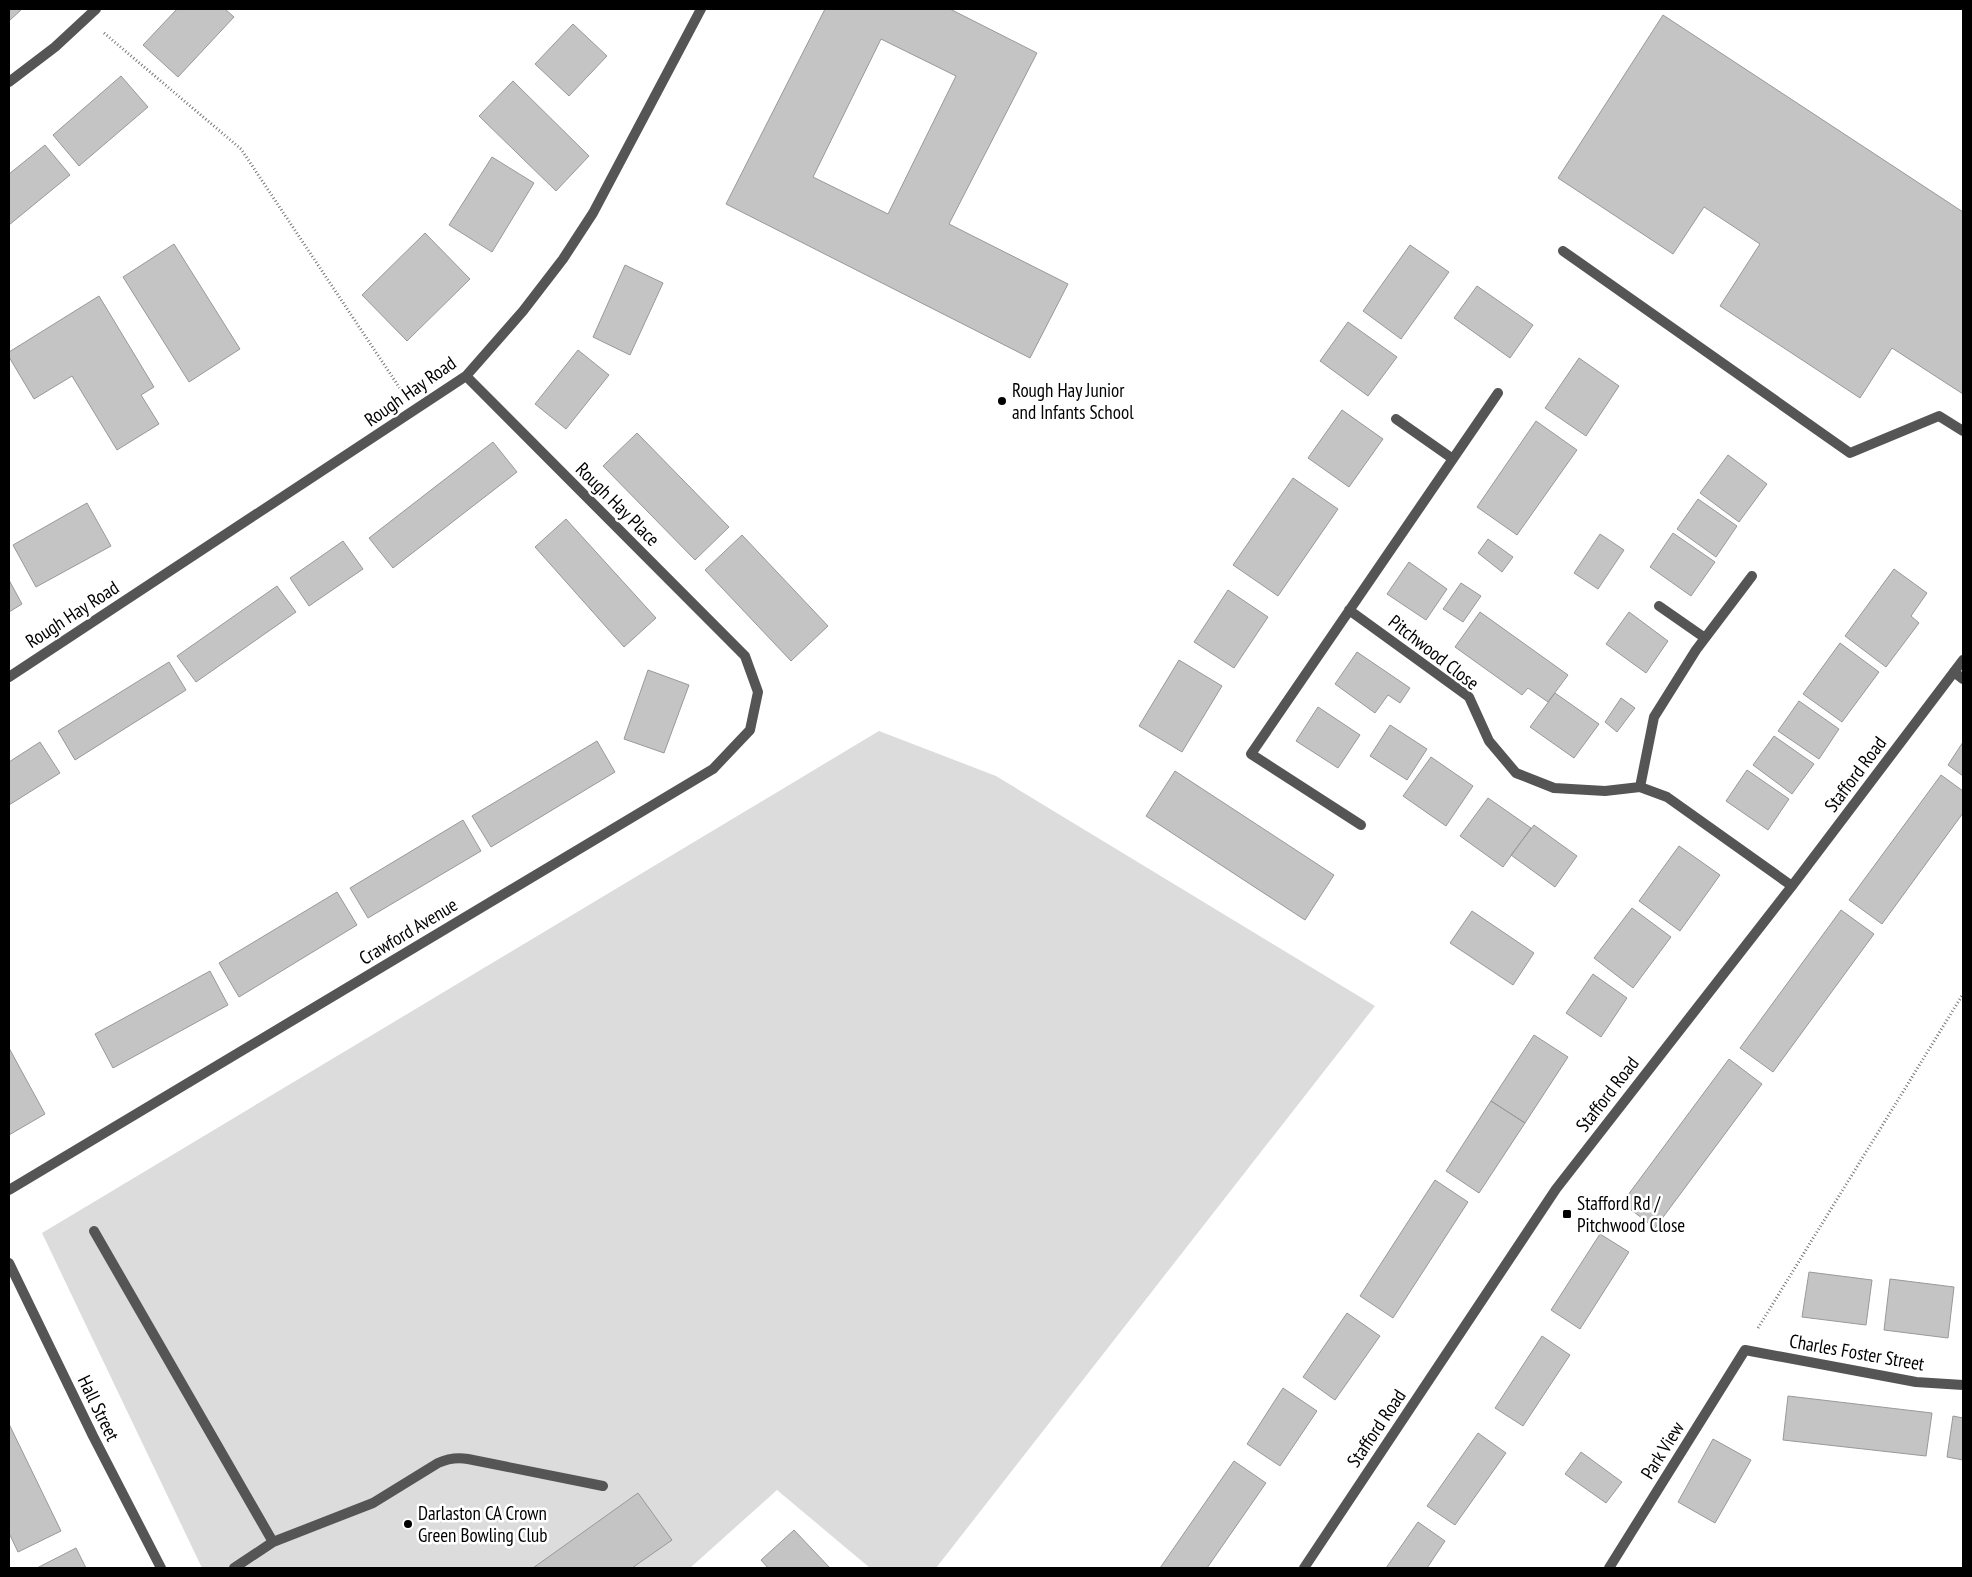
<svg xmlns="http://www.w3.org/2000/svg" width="1972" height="1577" font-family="'PT Sans Narrow',sans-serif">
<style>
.green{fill:#dcdcdc}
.building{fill:#c4c4c4;stroke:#999;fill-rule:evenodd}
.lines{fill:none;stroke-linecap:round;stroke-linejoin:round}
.path{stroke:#777;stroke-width:3;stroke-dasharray:1 2.5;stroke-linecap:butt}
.lane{stroke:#555;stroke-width:10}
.street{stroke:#555;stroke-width:10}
.poi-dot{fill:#000;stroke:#fff;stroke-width:2}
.labels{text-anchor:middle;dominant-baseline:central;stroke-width:5;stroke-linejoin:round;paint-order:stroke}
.poi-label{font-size:19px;fill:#000;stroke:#fff;text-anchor:start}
.street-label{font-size:19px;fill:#000;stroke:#fff}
</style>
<rect width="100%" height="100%" fill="#fff"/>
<path class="green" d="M879,731L996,776L1375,1006L936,1568H870L777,1490L690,1568H202L42,1233Z"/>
<path class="building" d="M9,9H22L9,21Z
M177,9H225L234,17L178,77L143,45Z
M825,9H950L1037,53L949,224L1068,284L1030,358L726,204ZM881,39L956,76L888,214L813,177Z
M1663,15L1963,212V394L1892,348L1860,398L1720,306L1760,244L1704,207L1673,254L1558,178Z
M573,24L607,56L569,96L535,64Z
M121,76L148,107L79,166L53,135Z
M513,81L589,156L556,191L479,116Z
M45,145L70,175L9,225V174Z
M492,157L534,183L492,252L449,225Z
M425,233L470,279L407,341L362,295Z
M174,244L240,349L189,382L123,277Z
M1410,245L1449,272L1401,339L1363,311Z
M625,265L663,283L630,355L593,337Z
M1477,286L1533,325L1510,358L1454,318Z
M99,296L154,387L141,395L159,424L117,450L72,376L34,399L9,357V352Z
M1348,322L1397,357L1368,396L1320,361Z
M578,350L609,375L566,429L535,404Z
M1579,358L1619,386L1586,436L1545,408Z
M1342,410L1383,439L1349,487L1308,458Z
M1536,421L1577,450L1517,535L1477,507Z
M637,433L729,527L695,560L603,466Z
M493,442L517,472L393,568L369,538Z
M1728,455L1767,484L1739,522L1700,493Z
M1293,478L1338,509L1278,596L1233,565Z
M1698,499L1737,526L1716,557L1677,529Z
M87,503L111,546L36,587L13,545Z
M566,519L656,618L624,647L535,547Z
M1673,533L1715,562L1691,596L1650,567Z
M1600,534L1624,550L1598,589L1574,573Z
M742,535L828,626L791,661L705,570Z
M1488,539L1513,557L1502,572L1478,553Z
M343,541L363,569L309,606L290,578Z
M1409,562L1447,589L1426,620L1387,594Z
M1894,569L1927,593L1911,616L1919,623L1886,667L1845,636Z
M9,580L22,604L9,612Z
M1461,583L1481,596L1463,622L1443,609Z
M277,586L296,612L196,682L177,656Z
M1228,590L1268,617L1234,668L1194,642Z
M1480,612L1568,675L1548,702L1528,688L1522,695L1455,647Z
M1629,612L1668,641L1646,673L1606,644Z
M1840,643L1879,672L1842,722L1803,694Z
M1357,652L1410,688L1400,703L1388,695L1375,713L1335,684Z
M1179,660L1222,686L1182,752L1139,726Z
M169,662L186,690L75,760L58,731Z
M648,670L689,685L664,753L624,739Z
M1555,693L1599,724L1574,758L1530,727Z
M1621,698L1635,708L1617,732L1605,722Z
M1799,701L1839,729L1819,759L1778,731Z
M1318,707L1360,735L1338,768L1296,741Z
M1390,725L1427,749L1407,780L1370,756Z
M1774,736L1814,764L1792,794L1753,765Z
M597,741L615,772L491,847L472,816Z
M40,742L60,773L9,805V762Z
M1963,742V776L1948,765Z
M1431,757L1473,786L1446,826L1403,796Z
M1747,770L1789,799L1768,830L1726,801Z
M1175,771L1334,875L1305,920L1146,816Z
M1941,775L1963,791V813L1882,924L1849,900Z
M1488,798L1531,828L1503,867L1460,836Z
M463,820L481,851L368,918L350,888Z
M1534,825L1577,856L1555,887L1511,855Z
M1679,846L1720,875L1680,931L1639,901Z
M337,892L357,925L239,997L219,963Z
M1632,908L1671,937L1633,988L1594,958Z
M1841,910L1874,934L1773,1072L1740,1048Z
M1472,911L1534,953L1513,985L1450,943Z
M210,971L228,1005L113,1068L95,1034Z
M1593,974L1627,998L1601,1037L1566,1013Z
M1534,1035L1568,1057L1525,1123L1491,1101Z
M9,1048L45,1114L9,1135Z
M1729,1059L1762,1084L1655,1228L1622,1203Z
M1491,1101L1525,1123L1479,1193L1446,1171Z
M1435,1180L1468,1202L1393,1318L1360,1296Z
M1600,1234L1629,1252L1580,1329L1551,1310Z
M1809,1272L1872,1280L1866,1325L1802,1317Z
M1890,1279L1954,1287L1948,1338L1884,1330Z
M1347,1313L1380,1336L1335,1400L1303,1377Z
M1542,1336L1570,1355L1523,1426L1495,1408Z
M1283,1388L1317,1411L1280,1466L1247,1444Z
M1788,1396L1932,1413L1926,1456L1783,1440Z
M1953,1416L1963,1418V1460L1947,1457Z
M9,1424L61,1531L18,1552L9,1533Z
M1478,1433L1506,1453L1455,1525L1427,1506Z
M1713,1439L1751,1460L1715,1523L1678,1502Z
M1581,1452L1622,1482L1606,1503L1565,1474Z
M1234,1461L1266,1483L1207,1568H1160Z
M638,1493L672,1540L632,1568H533Z
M1418,1522L1445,1541L1427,1568H1386Z
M794,1530L830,1568H768L761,1560Z
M76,1548L86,1568H37Z"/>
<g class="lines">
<path class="path" d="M104,33L241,149L401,390
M1758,1328L1963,994"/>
<path class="lane" d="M1563,251L1850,453L1939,416L1963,431
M1954,672L1963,679
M94,1231L273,1542L234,1568
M273,1542L373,1503L438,1463C449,1458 457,1457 468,1459L603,1486"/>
<path class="street" d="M9,82L55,47L96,9
M1396,419L1453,459
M1659,606L1705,638
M1349,610L1469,697L1489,741L1516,773L1554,788L1605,791L1640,787L1667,797L1792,886
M9,677L466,376L523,311L563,259L593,213L701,9
M1640,787L1654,717L1696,650L1752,576
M1361,825L1251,754L1498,393
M9,1190L713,769L750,730L758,692L745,656L466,376
M9,1263L93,1436L161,1568
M1304,1568L1556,1189L1792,886L1963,660
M1609,1568L1745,1350L1916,1382L1963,1385"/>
</g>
<g class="poi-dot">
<circle cx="1002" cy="401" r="5"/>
<rect x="1562" y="1209" width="10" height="10" rx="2.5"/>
<circle cx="408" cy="1524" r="5"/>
</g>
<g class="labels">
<g class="poi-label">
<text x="1012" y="390">Rough Hay Junior<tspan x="1012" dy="22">and Infants School</tspan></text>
<text x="1577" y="1203">Stafford Rd /<tspan x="1577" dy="22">Pitchwood Close</tspan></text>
<text x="418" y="1513">Darlaston CA Crown<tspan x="418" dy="22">Green Bowling Club</tspan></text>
</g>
<g class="street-label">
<text transform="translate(410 391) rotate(-35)">Rough Hay Road</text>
<text transform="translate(618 504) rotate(45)">Rough Hay Place</text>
<text transform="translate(72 614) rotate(-33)">Rough Hay Road</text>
<text transform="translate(1434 652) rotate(38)">Pitchwood Close</text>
<text transform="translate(1855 774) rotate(-53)">Stafford Road</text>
<text transform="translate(408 931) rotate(-31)">Crawford Avenue</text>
<text transform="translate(1607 1094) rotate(-52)">Stafford Road</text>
<text transform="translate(1857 1352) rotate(10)">Charles Foster Street</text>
<text transform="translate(99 1408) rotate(64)">Hall Street</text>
<text transform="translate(1376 1428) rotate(-56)">Stafford Road</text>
<text transform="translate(1662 1450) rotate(-58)">Park View</text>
</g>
</g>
<rect width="1972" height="1577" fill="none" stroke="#000000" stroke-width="20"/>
</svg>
